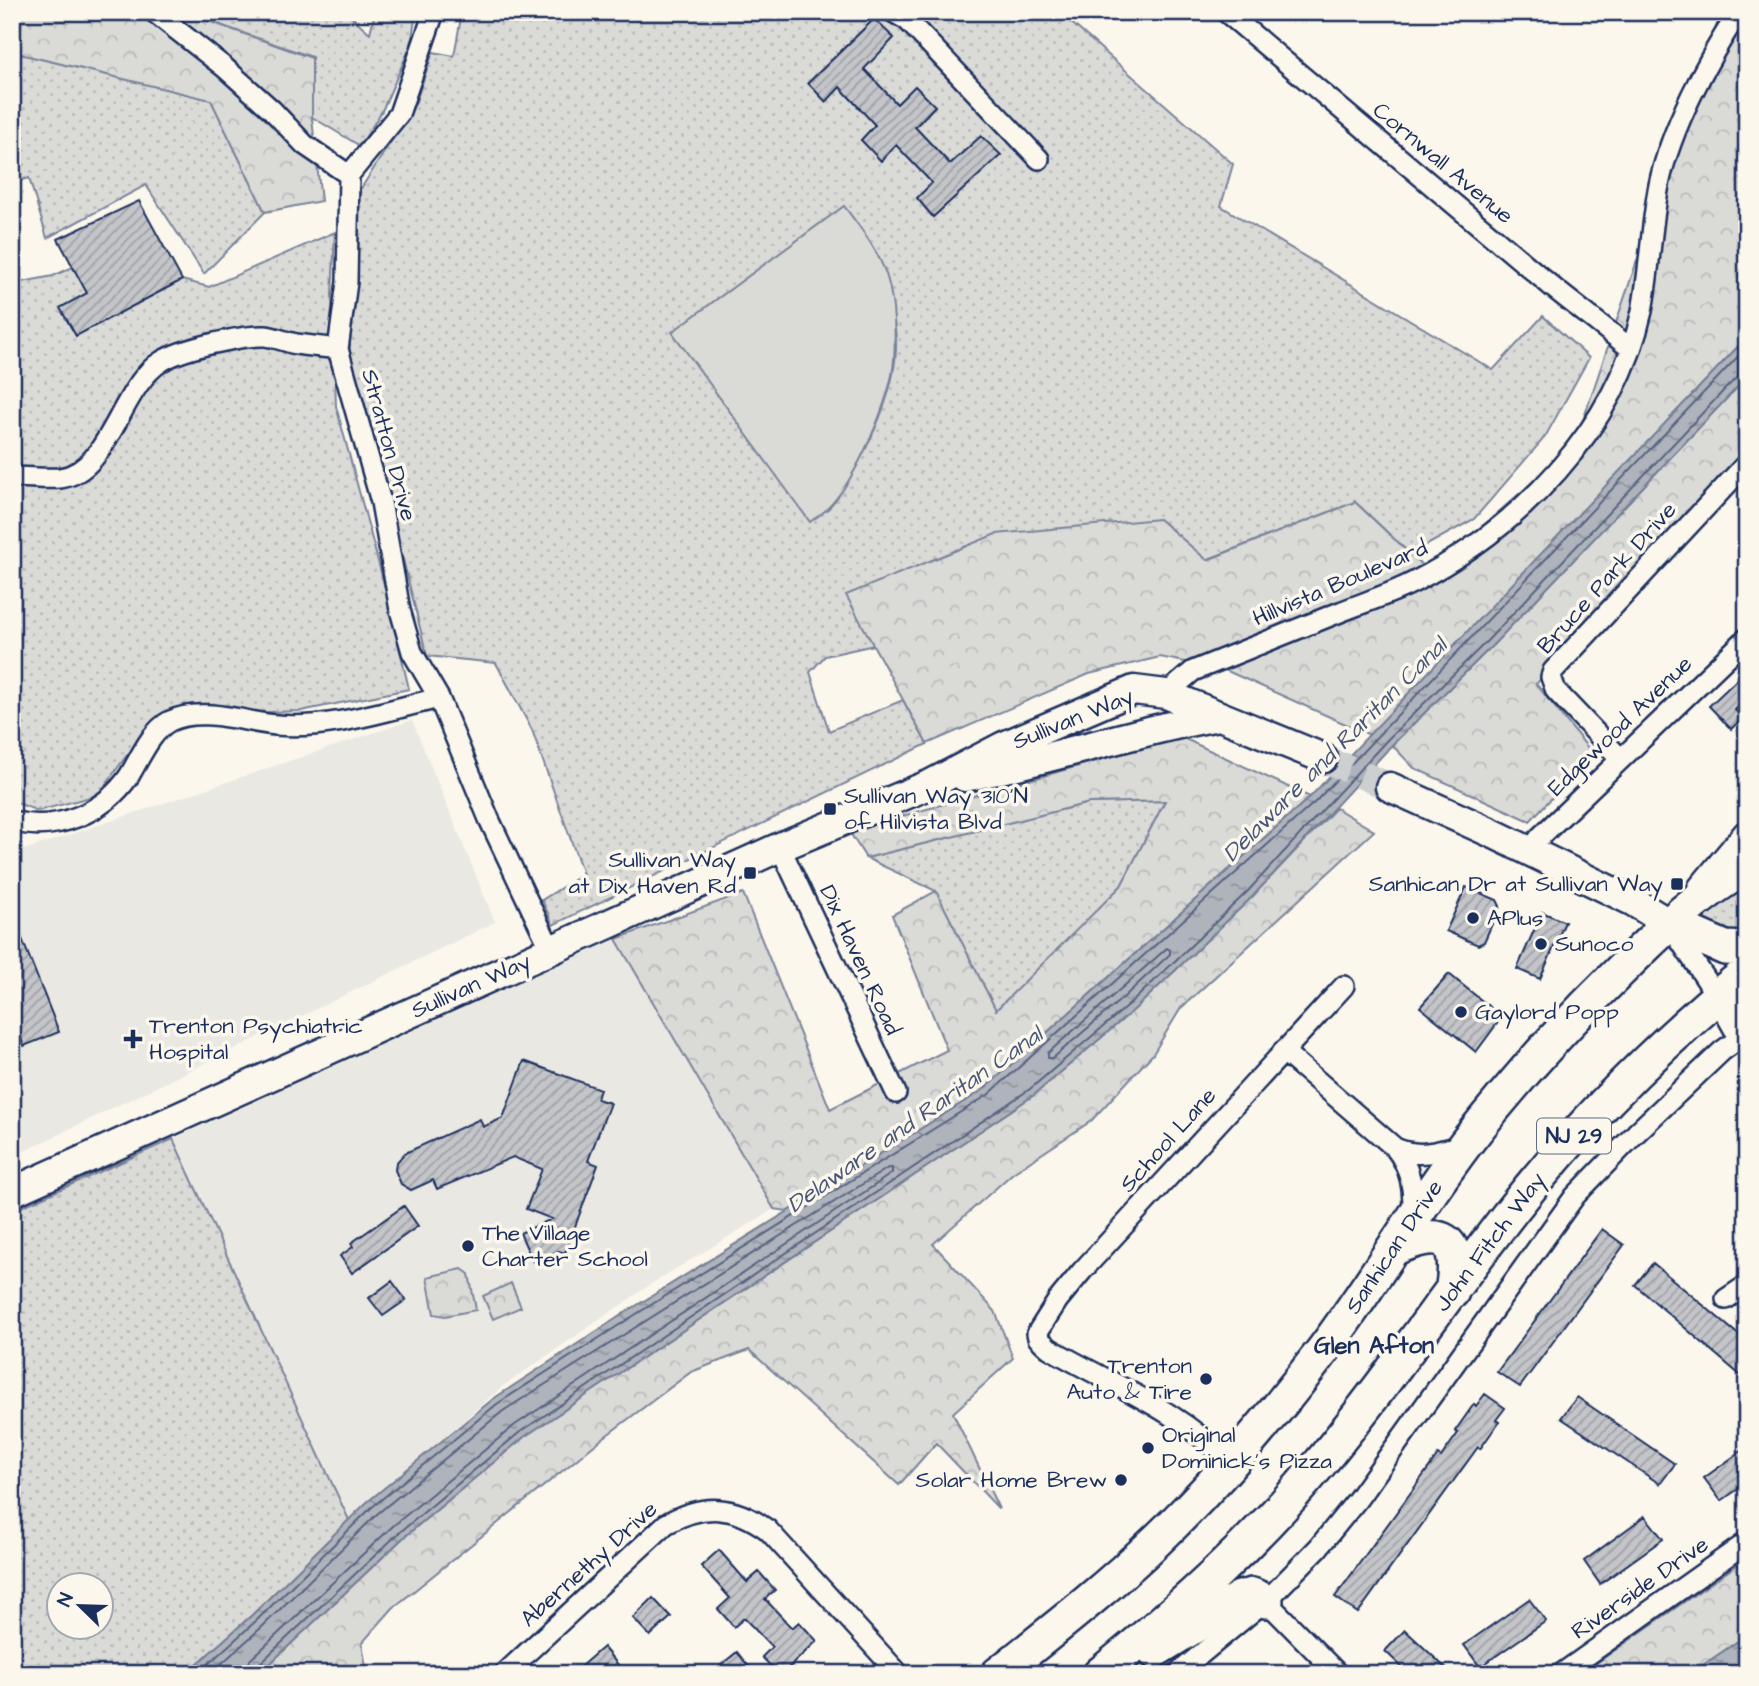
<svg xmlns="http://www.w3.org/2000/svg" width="1759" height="1686" font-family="'Architects Daughter',sans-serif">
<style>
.built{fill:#eae8e2}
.grass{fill:url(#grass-dots);stroke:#7a849a;stroke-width:2;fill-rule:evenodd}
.forest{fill:url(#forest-crowns);stroke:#7a849a;stroke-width:2}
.garden{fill:#dadad7;stroke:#7a849a;stroke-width:2}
.water{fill:url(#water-ripples);stroke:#747e96;stroke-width:2}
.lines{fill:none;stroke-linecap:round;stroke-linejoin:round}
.shore{stroke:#566483;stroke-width:2}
.building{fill:url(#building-hatch);stroke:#1b2f5e;stroke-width:2}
.secondary-tunnel{stroke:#cecfd0;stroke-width:28;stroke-dasharray:28 14;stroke-linecap:butt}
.minor-casing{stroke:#1b2f5e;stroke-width:24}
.secondary-casing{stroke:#1b2f5e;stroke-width:33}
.trunk-casing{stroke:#1b2f5e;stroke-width:38}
.minor{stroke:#fbf7ec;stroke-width:19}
.secondary{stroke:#fbf7ec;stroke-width:28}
.trunk{stroke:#fbf7ec;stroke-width:33}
.poi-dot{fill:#1b2f5e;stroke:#fbf7ec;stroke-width:2.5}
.labels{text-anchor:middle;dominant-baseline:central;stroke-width:7;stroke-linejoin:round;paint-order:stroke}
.shield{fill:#fbf7ec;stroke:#5e6b89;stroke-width:2}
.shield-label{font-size:21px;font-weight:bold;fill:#1b2f5e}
.street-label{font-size:23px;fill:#1b2f5e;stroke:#fbf7ec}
.poi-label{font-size:23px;fill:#1b2f5e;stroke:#fbf7ec;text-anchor:start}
.water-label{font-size:24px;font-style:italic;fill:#47577a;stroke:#fbf7ec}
.neighbourhood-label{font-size:24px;font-weight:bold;fill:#1b2f5e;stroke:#fbf7ec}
</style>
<defs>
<pattern id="grass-dots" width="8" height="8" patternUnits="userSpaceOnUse" patternTransform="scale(1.75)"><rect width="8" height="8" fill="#dadad7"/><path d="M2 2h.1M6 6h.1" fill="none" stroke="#babbbb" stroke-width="1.8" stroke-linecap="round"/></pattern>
<pattern id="forest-crowns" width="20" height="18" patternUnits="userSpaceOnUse" patternTransform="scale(1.75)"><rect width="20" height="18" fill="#dadad7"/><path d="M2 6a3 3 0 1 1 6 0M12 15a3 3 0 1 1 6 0" fill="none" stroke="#babbbb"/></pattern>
<pattern id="water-ripples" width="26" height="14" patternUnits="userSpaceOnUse" patternTransform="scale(1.75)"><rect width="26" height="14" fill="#afb3bb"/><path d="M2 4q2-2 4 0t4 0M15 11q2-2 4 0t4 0" fill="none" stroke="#8e929b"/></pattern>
<pattern id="building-hatch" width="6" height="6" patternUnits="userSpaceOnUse" patternTransform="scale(1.75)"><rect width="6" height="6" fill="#c3c5c9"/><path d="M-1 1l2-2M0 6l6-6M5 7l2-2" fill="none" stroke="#9ea0a6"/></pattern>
</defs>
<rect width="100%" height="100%" fill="#fbf7ec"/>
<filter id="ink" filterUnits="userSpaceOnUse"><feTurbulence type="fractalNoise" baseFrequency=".0143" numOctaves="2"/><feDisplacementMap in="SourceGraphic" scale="14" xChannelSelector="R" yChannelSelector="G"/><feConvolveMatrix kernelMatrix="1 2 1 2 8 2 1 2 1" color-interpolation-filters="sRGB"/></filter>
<g filter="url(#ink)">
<path class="built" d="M412,720L495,922L12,1157V846L21,851Z
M616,939L774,1209L651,1284L502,1387L349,1520L173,1139Z"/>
<path class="grass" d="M183,12H346L370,33L375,12H416L411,45L382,111L360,146L312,117V57Z
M462,12H1059L1233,164L1221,206L1493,370L1543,316L1589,358L1545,437L1474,519L1427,545L1407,551L1355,502L1206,560L1159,519L847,595L874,645L825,656L810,672L829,731L903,700L927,744L553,925L542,900L583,874L532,730L496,663L427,656L389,503L349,358L360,190L415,104L433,52L454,56ZM874,19L864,69L897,104L915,87L935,106L915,127L950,164L981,136L1000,155L933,217L917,198L932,183L896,145L881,160L861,140L875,125L840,87L826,101L808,83ZM886,275C889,296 895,318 896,340C898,395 860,467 827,510Z
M12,52L211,100L265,212L204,274L146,185L47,238L29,178L12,183Z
M335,232L332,295L336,406L386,591L409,689L301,711L240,713L175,710L127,755L98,795L38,811L12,801V284L53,276L73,267L87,293L61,308L76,336L182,280L209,287Z
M1165,801L1121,886L996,1011L936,891L866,858L1089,803Z
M1747,878V939L1690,921Z
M173,1139L349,1520L252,1615L186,1674H12V1211ZM60,1584H102V1626H60Z"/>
<path class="forest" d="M12,12H183L312,58V118L321,201L265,212L211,100L12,52Z
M1728,12H1747V337L1370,735L1225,670L1160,657L1089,674L927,744L846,595L996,534L1159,519L1207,560L1355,502L1430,573L1575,444L1717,24Z
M1747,377V452L1536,684L1593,754L1530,821L1414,768L1392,745L1492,646Z
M1181,737L1310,797L983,1090L788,1211L774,1209L616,939L743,893L830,1109L947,1050L892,915L936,891L996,1010L1121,886L1165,801L1089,803L866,858L849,831Z
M1336,808L1374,831L1181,1008L1153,1054L1091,1121L1013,1173L933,1244L995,1311L1013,1358L953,1413L999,1509L936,1443L899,1485L749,1350L691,1372L603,1438L393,1608L362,1643L367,1674H259L403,1538L524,1437L1034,1095L1136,1008L1252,897Z
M462,1269L469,1274L476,1310L445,1316L434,1314L427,1277Z
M511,1283L521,1307L493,1319L483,1296Z
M1747,1558V1635L1690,1674H1581Z"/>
<path class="garden" d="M844,206C860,227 877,249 886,274C895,301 897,347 892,375C884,413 854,483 827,509C822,514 815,518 810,522L672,332Z"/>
<path class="water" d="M1747,337V377L1492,646L1392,745L1252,897L1136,1008L1034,1095L524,1437L403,1538L259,1674H186L252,1615L366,1503L493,1399L626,1312L983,1090L1310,797Z
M1747,1635V1674H1690Z"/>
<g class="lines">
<path class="shore" d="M1167,948L1170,950V954L1125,996L1053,1058H1048V1053Z
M197,1674L257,1620L371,1508L497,1404L630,1318L988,1095L1315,802L1747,347
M210,1674L263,1626L377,1514L503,1411L888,1168H892V1173L875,1185L515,1425L393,1526L250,1660L246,1674
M254,1674L257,1666L399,1533L520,1432L1030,1089L1131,1003L1247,892L1387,740L1487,641L1728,386L1740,375L1747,373"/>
</g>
<path class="building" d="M874,19L894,38L864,69L897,104L915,86L935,106L915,127L950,164L981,136L1001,155L933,217L917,198L932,183L896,145L881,161L861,140L875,125L840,87L826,102L808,83Z
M139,201L182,280L76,336L60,308L87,293L58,239Z
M1747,670V699L1735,710L1743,718L1731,729L1709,706Z
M1466,887L1497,900L1500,906L1484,942L1478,945L1446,931Z
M1542,912L1565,922L1540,979L1517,969Z
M13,916L59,1032L24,1046L12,1016Z
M1449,974L1502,1017L1476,1052L1420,1007Z
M524,1061L600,1089L597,1099L610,1103L588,1161L598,1165L565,1253L559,1251L533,1262L520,1233L552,1219L526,1209L542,1169L513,1157L437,1189L433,1180L411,1190L401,1184L395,1170L396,1163L405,1153L480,1119L483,1127L503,1118Z
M404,1206L418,1226L352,1273L340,1256L353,1247L351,1243Z
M1602,1229L1624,1245L1520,1387L1497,1372Z
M1653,1263L1747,1342V1381L1635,1285Z
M392,1281L406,1300L383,1316L369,1298Z
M1485,1394L1505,1408L1496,1420L1499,1422L1480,1449L1478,1447L1358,1613L1335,1597L1438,1455L1441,1457L1458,1433L1455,1431L1474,1404L1476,1406Z
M1577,1397L1675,1464L1660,1484L1561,1418Z
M1747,1447V1483L1721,1501L1704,1478Z
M1645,1516L1663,1539L1600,1584L1584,1561Z
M719,1550L747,1582L759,1572L775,1590L765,1599L792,1628L799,1622L817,1641L782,1674H778L762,1657L772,1647L744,1618L734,1627L718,1609L730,1598L701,1566Z
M653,1598L671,1617L650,1636L633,1618Z
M1529,1599L1546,1621L1480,1667L1464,1645Z
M1405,1630L1452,1674H1409L1385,1651Z
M603,1647L619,1666L611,1674H588L581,1666Z
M737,1652L749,1667L742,1674H728L721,1665Z"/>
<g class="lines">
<path class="secondary-tunnel" d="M1323,758L1390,787"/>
<defs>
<path id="minor" d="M154,12L224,67L272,110L305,145L349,175L347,282L338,349L381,502L400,610L412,652L439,698L489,819L551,950
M893,12L907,20L1039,159
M1226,12L1556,290L1630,348
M349,175L399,114L434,12
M12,477C28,477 45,479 60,478C110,472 120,386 162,361C181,349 242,335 265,336C275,337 286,342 296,344C310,346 324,347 338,349
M1166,694L1193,671C1242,651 1291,632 1340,612C1365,602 1391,594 1414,582C1519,528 1616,430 1642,311C1650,269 1651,226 1659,185C1670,130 1708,58 1739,12
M1621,759L1556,691L1551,677L1553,671L1747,463
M12,821C55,833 104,813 129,776C140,758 151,731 170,721C201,706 244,722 276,725C330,730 387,710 439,698
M780,847L896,1093
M1530,851L1540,837L1747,638
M1671,927L1707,981L1734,1029L1747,1033
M1283,1051L1395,1148C1410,1166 1415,1191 1412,1214
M1395,1148C1419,1159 1441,1151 1465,1144
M1726,1299L1747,1285
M1230,1463C1178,1409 1112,1385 1049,1348L1038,1338L1037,1333L1058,1300L1082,1271L1344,986
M1266,1601L1338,1674
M504,1674L666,1524C703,1503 734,1505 768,1530L899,1674
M1177,1674L1270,1597L1318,1548L1357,1500L1575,1196L1636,1133L1722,1051L1747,1033
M1561,1674L1747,1542"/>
<path id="secondary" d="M965,777C1050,760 1133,731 1219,716
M1390,787L1492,833L1634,902L1668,923
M1702,889L1747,835
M12,1192L780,847L931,784L1004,746L1134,690L1166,694L1323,758"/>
<path id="trunk" d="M1668,923L1725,948L1747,949
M1747,1003V1032
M1393,1249C1442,1227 1462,1235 1452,1292
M1154,1651L1240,1598L1252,1595L1266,1601
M998,1674C1052,1631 1106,1589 1156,1541C1217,1483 1273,1416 1324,1349C1374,1282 1416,1209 1466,1143C1513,1082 1564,1026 1618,973C1658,933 1697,895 1747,867
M1100,1674C1180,1609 1256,1541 1321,1462C1389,1380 1448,1292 1513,1209C1582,1121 1661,1043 1747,972"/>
</defs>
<use href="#minor" class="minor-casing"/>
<use href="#secondary" class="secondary-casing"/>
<use href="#trunk" class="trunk-casing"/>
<use href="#minor" class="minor"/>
<use href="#secondary" class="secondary"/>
<use href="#trunk" class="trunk"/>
</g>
</g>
<g class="poi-dot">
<rect x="823" y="802" width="14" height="14" rx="3.5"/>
<rect x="743" y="866" width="14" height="14" rx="3.5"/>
<rect x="1670" y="877" width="14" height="14" rx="3.5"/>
<circle cx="1473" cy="918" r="7"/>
<circle cx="1541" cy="944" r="7"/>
<circle cx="1461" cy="1012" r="7"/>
<path d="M129.5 1028.5h7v7h7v7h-7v7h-7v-7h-7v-7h7z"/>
<circle cx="468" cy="1246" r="7"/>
<circle cx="1206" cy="1379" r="7"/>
<circle cx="1148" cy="1448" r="7"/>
<circle cx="1121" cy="1480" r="7"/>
</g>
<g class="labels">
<rect class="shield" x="1537" y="1118.5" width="74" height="35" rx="5"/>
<g class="shield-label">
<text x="1574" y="1136">NJ 29</text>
</g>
<g class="street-label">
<text transform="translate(1443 163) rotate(40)">Cornwall Avenue</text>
<text transform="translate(389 445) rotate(75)">Stratton Drive</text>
<text transform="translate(1607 578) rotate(-48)">Bruce Park Drive</text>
<text transform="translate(1340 583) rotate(-23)">Hillvista Boulevard</text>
<text transform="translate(1073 719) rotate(-22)">Sullivan Way</text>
<text transform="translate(1620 726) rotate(-44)">Edgewood Avenue</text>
<text transform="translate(860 960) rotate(65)">Dix Haven Road</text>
<text transform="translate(471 986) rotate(-24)">Sullivan Way</text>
<text transform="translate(1168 1140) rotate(-48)">School Lane</text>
<text transform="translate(1490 1242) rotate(-53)">John Fitch Way</text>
<text transform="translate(1394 1247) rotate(-56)">Sanhican Drive</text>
<text transform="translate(589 1564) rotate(-42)">Abernethy Drive</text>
<text transform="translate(1640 1588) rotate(-35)">Riverside Drive</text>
</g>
<g class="poi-label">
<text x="844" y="796">Sullivan Way 310'N<tspan x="844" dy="26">of Hilvista Blvd</tspan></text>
<text x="736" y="860" text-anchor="end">Sullivan Way<tspan x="736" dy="26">at Dix Haven Rd</tspan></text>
<text x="1663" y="884" text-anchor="end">Sanhican Dr at Sullivan Way</text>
<text x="1487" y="918">APlus</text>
<text x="1555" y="944">Sunoco</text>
<text x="1475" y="1012">Gaylord Popp</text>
<text x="149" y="1026">Trenton Psychiatric<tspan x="149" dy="26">Hospital</tspan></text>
<text x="482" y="1233">The Village<tspan x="482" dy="26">Charter School</tspan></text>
<text x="1192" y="1366" text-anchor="end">Trenton<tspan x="1192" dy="26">Auto &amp; Tire</tspan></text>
<text x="1162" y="1435">Original<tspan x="1162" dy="26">Dominick's Pizza</tspan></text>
<text x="1107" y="1480" text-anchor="end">Solar Home Brew</text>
</g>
<g class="water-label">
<text transform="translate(1335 750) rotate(-45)">Delaware and Raritan Canal</text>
<text transform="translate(915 1120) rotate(-35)">Delaware and Raritan Canal</text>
</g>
<g class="neighbourhood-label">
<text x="1374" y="1346">Glen Afton</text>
</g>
</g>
<rect width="1759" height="1686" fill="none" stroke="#fbf7ec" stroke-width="42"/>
<rect x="21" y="21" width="1717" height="1644" fill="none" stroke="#1b2f5e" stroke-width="2.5" filter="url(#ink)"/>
<g transform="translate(80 1606) rotate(293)"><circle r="33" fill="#fbf7ec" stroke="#a1a7b3" stroke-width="2"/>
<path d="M0-5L12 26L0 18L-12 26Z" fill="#1b2f5e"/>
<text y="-10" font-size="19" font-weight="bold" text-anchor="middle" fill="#1b2f5e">N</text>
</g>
</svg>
